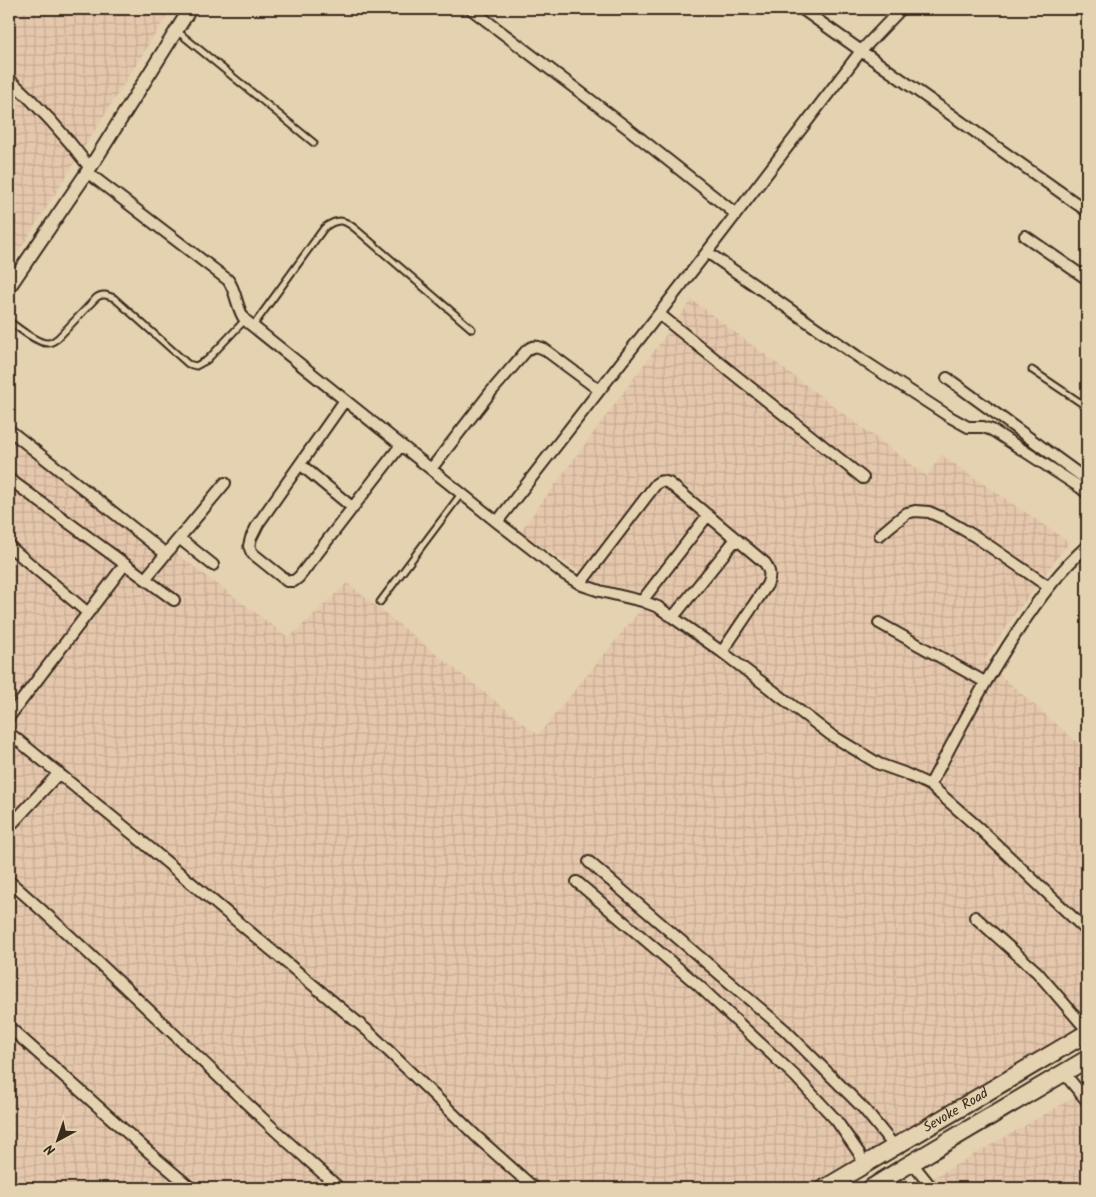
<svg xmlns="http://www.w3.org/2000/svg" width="1096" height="1197" font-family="Kalam,sans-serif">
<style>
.industrial{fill:url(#industrial-grid)}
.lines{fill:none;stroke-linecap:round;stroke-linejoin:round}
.service-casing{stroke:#3b2a1e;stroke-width:9}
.minor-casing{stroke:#3b2a1e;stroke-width:14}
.tertiary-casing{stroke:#3b2a1e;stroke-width:16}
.trunk-casing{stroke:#3b2a1e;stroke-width:20}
.service{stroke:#e4d2b0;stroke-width:5}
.minor{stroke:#e4d2b0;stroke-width:10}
.tertiary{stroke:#e4d2b0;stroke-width:12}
.trunk{stroke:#e4d2b0;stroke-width:16}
.labels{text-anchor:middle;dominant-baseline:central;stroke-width:4.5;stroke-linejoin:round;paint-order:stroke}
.street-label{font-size:14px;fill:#3b2a1e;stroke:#e4d2b0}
</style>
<defs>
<pattern id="industrial-grid" width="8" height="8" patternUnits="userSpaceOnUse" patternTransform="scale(1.25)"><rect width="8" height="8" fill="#e5c7ac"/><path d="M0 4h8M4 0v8" fill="none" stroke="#c5ab94"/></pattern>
</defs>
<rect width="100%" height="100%" fill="#e4d2b0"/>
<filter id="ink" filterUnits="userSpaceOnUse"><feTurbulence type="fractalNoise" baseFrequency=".02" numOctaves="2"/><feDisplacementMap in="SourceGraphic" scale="10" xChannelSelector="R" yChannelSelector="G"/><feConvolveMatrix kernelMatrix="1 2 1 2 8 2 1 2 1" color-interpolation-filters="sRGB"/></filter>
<g filter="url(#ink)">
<path class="industrial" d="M9,9H171L9,267Z
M692,300L927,476L941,455L1069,542L1015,614L984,661L1087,751V1024L833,1188H9V428L289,638L347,583L538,735L652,596L594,581L520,532Z
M1087,1090V1188H916Z"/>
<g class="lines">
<defs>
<path id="service" d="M177,31L314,143
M9,321C17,327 38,344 48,343C52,343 55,340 58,338L96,298C102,293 107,295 114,298L188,364L196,366L207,360L245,320
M253,326L324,228C343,213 350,225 365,237L472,329
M1032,370L1087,407
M380,602L461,494"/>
<path id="minor" d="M471,9L626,127L736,214
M802,9L1087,211
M9,79C39,106 66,136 90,168
M87,172L228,280C237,292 236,308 245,320L497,522L564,574L582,585L600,591L642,601L658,607L722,652L831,735L879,764L904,773L930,785L980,829L1087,931
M1025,236L1087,279
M707,252L864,361L950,417L968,427H983L992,430L1081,488L1087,493
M659,314L863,478
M947,378L1087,480
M345,400L258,524L251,538L249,546L252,553L287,581H294L299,577L401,445
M9,430L166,554
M300,464L353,508
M431,469L490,393L527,350C534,345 537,346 544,349L599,390
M9,479L174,600
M497,522L707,252L861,51L901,9
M880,535L893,524L907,513L915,511L929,512L945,519L976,537L1049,587
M179,538L213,565
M9,546L88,613
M145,579L225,483
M580,584L656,484C661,480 663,481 669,483L765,563C770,571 771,576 767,585L722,652
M642,601L708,515
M673,617L736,539
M879,623L985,682
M9,717L125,564
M9,733L133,834L369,1032L478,1138L534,1188
M930,785C958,733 984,681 1017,632C1037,601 1060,570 1087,546
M9,827L59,773
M589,862L785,1030L864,1109L895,1147
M9,881C96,957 177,1038 261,1117C286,1141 313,1164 339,1188
M577,882L698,985L796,1077L836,1120L859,1153L864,1165
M975,917L1037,972L1087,1030
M9,1027L151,1154L191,1188
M1064,1073L1087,1101
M912,1163L932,1188"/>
<path id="tertiary" d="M9,287L90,168L190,9"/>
<g id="trunk">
<path id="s1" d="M825,1188L1087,1033"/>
<path d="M871,1188L903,1168L1087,1059"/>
</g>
</defs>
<use href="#service" class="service-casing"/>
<use href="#minor" class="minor-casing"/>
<use href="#tertiary" class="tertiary-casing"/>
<use href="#trunk" class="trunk-casing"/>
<use href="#service" class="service"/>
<use href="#minor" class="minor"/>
<use href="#tertiary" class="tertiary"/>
<use href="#trunk" class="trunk"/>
</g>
</g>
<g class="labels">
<g class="street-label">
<text stroke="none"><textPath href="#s1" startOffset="152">Sevoke Road</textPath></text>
</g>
</g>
<rect width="1096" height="1197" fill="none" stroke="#e4d2b0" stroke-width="30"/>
<rect x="15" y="15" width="1066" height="1167" fill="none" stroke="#3b2a1e" stroke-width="2" filter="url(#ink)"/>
<g transform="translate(58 1140) rotate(220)" stroke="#e4d2b0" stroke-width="4" paint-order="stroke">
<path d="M0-4L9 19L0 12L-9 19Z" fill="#3b2a1e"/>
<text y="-8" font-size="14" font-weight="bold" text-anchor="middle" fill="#3b2a1e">N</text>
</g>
</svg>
